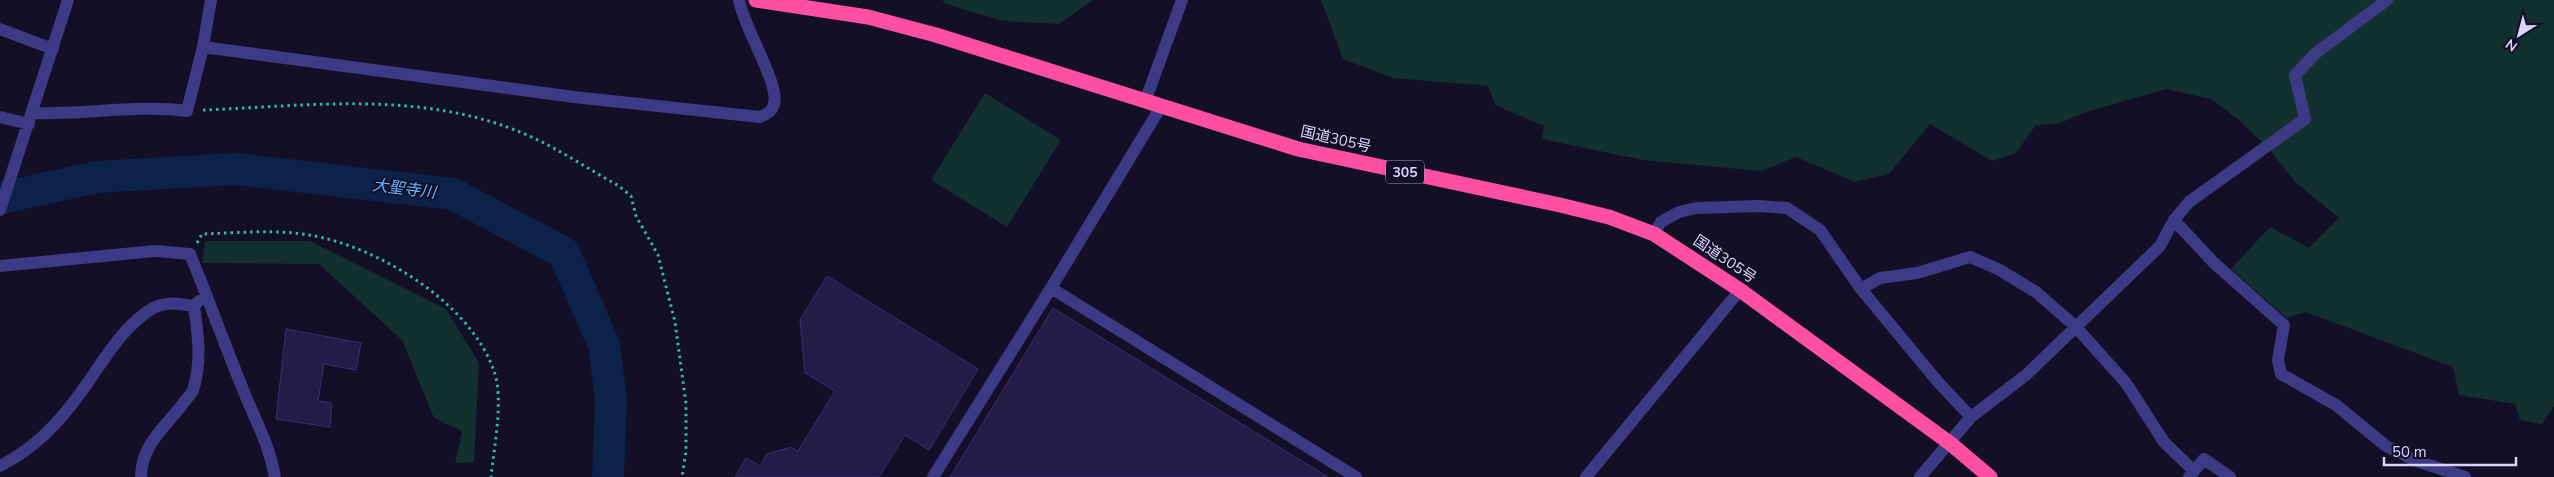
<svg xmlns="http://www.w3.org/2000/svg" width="2554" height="477" font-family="'Nunito Sans','Noto Sans JP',sans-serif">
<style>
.green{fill:#12302f}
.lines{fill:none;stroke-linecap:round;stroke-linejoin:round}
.river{stroke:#0c2248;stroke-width:32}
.building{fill:#241b47;stroke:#3b2d73}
.path{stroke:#2fb8b0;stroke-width:3;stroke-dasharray:2.5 4;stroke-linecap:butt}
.minor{stroke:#3d3a85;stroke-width:12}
.highway{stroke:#ff4fa3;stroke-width:15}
.labels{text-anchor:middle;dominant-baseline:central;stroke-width:4;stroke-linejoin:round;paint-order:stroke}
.shield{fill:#130f26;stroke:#9e99be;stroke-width:1}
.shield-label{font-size:14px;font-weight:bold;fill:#d9d4ff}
.street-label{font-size:15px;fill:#d9d4ff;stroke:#130f26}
.water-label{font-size:16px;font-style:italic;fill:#62b6ff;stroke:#130f26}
</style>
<rect width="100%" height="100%" fill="#130f26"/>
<path class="green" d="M942,0H1093L1059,24L1002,21L946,4Z
M1321,0H2554V406L2542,424L2520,420L2515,404L2459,395L2453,367L2306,312L2287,318L2231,269L2270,227L2309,248L2339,218L2295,182L2270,150L2238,119L2211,99L2166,89L2089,111L2060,123L2035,126L2016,153L1992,161L1930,124L1889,174L1855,182L1796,157L1761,171L1643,160L1542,139L1544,126L1495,105L1488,86L1393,78L1343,59Z
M985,93L1061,140L1007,227L931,180Z
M205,241H310L446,309L479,363L474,462L455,463L462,431L434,418L402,340L319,264L202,263Z"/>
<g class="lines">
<path class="river" d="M0,198L97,177L235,169L453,194L564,253L604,345L611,399L608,477"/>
</g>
<path class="building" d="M827,276L978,369L929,450L905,435L879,477H735L746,458L760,466L767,454L791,447L798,451L835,391L805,373L800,320Z
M1053,308L1328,477H950Z
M286,329L361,343L356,370L324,364L318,401L332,403L330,427L276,419Z"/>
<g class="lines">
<path class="path" d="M203,110C308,106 415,91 515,130C552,144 586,168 619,186L631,196L636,216L658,255L675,322L686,404V451L682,477
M197,243L202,234C237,233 274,229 309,235C377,246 470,302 494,371C504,399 494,447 491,477"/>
<path class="minor" d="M0,29L53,49
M203,47L574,97L760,117C766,114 772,112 774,104C780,84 743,26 739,0
M1146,99L1182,0
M33,113C84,115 137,104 187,111L203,47L211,0
M0,117L29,124
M0,210L68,0
M2174,220L2213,262L2284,325L2278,360L2281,374L2336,405L2386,446L2414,460L2465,477
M1654,234L1661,222L1679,212L1696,208L1758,206L1787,208L1820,230L1861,289L1938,382L1971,417
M0,266L155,251L190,254C208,298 224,343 242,387C254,418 269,443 275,477
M1051,288L1356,477
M1861,289L1880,278L1917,273L1970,257L1998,269L2036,292L2075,326L2126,383L2164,442L2194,471
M0,466C35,448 58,424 81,392C102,364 121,327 153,308C166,301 179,304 194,306
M141,477C141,446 164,428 182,405C185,400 191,395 193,390C202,363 198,333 194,306L199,301
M933,477L1051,288L1162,105
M1586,477L1740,290
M1920,477L1971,417L2026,375L2160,246L2174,220L2189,202L2305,119L2295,75L2316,53L2387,0
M2189,477L2204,459L2230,477"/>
<path class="highway" d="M756,0L868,17L936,35L1298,149L1560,205L1609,217L1654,234L1740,290L1951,444L1990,477"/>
</g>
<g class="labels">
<rect class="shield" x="1386" y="160.5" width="38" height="23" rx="4"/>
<g class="shield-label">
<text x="1405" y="172">305</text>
</g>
<g class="street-label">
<text transform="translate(1336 139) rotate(13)">国道305号</text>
<text transform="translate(1725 259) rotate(34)">国道305号</text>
</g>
<g class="water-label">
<text transform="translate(404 189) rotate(7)">大聖寺川</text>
</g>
</g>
<g transform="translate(2519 35) rotate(216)" stroke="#130f26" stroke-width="4" paint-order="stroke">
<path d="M0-4L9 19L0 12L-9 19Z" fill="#d9d4ff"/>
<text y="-8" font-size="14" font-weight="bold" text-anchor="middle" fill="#d9d4ff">N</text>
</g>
<path d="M2384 457v8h132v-8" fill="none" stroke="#d9d4ff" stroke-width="2.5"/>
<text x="2392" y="457" font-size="15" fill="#d9d4ff" stroke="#130f26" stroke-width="4" paint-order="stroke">50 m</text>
</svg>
